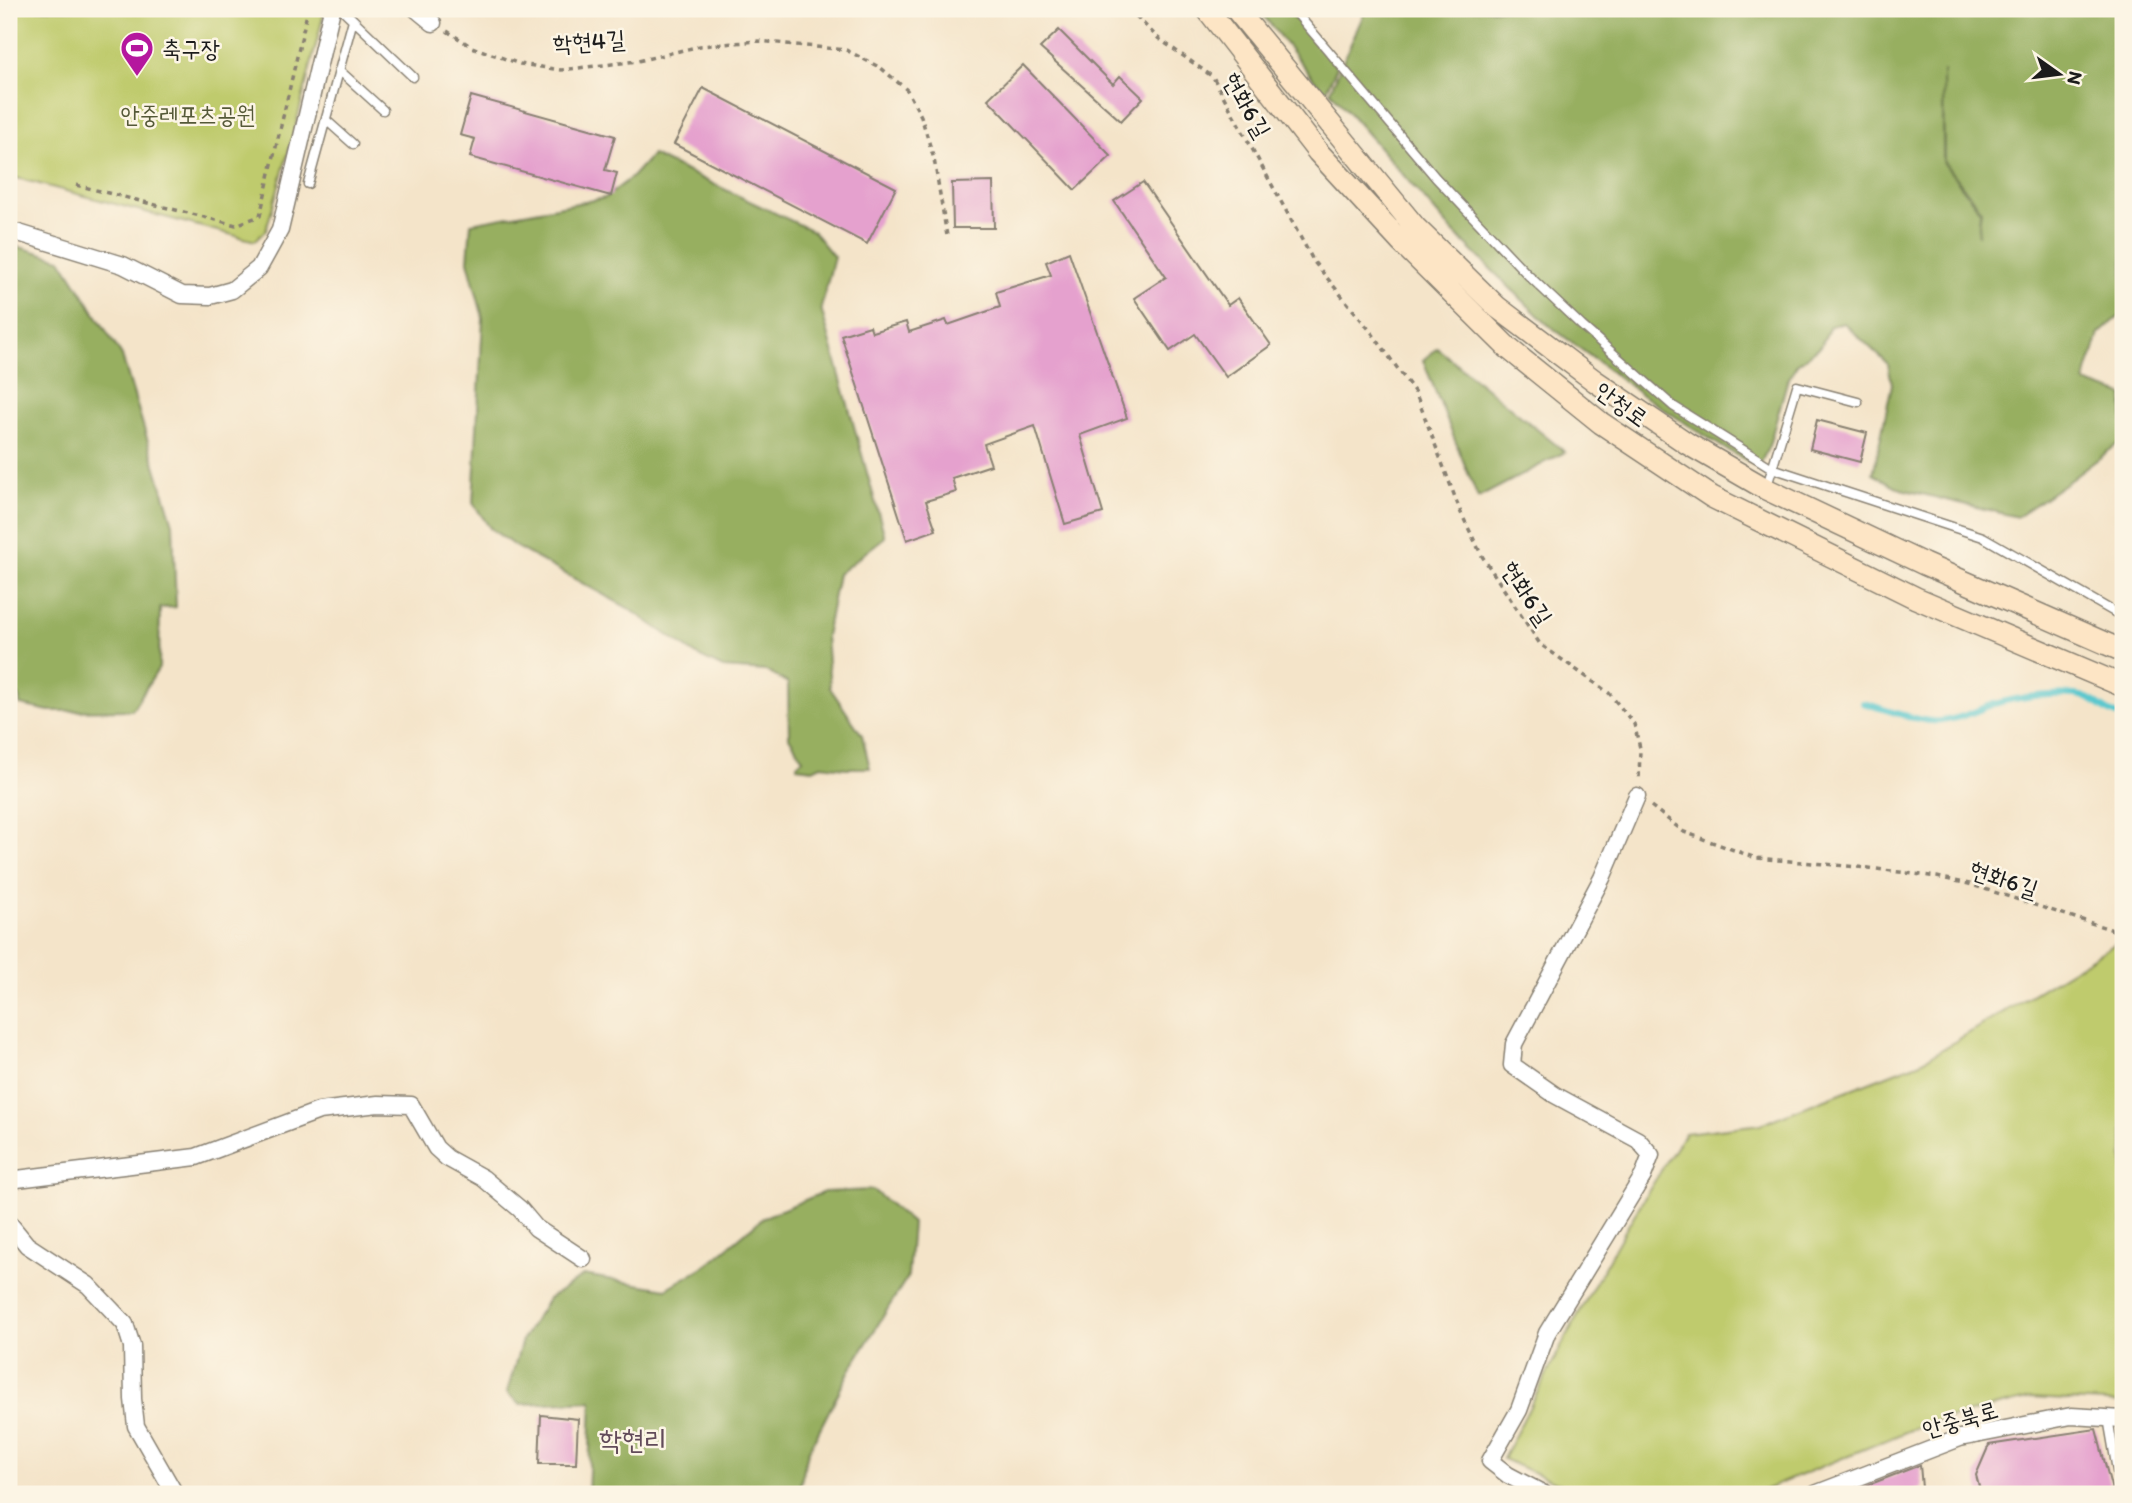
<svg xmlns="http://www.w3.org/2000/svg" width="2132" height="1503" font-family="Itim,'Poor Story',sans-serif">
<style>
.green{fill:#bfcb6d;stroke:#6e7444;stroke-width:2}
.forest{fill:#97af60;stroke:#5a663e;stroke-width:2;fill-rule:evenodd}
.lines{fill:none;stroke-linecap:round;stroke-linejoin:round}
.stream{stroke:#5bc8ce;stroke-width:6}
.building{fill:#e5a1ce}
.lane-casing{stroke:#888072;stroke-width:11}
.street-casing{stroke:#888072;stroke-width:19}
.secondary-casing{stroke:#888072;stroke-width:24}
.path{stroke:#888072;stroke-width:3.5;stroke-dasharray:5 5;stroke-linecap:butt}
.lane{stroke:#fff;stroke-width:8}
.street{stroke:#fff;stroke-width:16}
.secondary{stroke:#fde5c5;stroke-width:21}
.labels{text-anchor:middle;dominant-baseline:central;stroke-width:5;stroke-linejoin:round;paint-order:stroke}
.street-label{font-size:24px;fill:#1c1c1c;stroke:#fcf5e5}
.poi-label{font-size:24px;fill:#1c1c1c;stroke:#fcf5e5;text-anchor:start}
.park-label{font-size:24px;fill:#555938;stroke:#fcf5e5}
.quarter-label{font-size:28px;fill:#624b5a;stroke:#fcf5e5}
</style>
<rect width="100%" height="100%" fill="#fcf5e5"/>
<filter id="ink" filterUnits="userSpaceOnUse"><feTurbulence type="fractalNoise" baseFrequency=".0143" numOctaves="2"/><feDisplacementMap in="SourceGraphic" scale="14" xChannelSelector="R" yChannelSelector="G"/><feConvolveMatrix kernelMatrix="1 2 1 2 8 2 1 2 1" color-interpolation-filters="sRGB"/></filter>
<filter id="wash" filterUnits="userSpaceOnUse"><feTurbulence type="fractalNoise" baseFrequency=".00686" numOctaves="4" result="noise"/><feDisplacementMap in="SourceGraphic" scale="28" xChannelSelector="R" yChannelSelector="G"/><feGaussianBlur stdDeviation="1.57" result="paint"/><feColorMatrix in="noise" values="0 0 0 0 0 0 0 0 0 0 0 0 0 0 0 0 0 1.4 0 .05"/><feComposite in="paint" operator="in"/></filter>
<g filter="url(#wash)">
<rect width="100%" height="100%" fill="#f4e4c9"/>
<path class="green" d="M9,9H325L293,136L266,230L255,241L9,176Z
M2123,943V1403L2031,1398L1925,1424L1755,1494H1579L1578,1492L1503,1459C1559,1349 1617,1237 1685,1133L1761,1124L1923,1061L2115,944Z"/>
<path class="forest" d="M1258,9H1287L1337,67L1325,93Z
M1366,9H2123V313L2099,334L2084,382L2123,395V444L2119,443L2073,478L2017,517L1901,489L1873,474L1892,384L1888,364L1844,323L1830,326L1821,346L1797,364L1787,382L1769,446L1759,467L1727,450L1642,395L1546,323L1453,232L1330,91ZM1943,70L1944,161L1981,210L1978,236L1980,211L1943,162Z
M652,155L813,231L834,257L821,308L885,537L838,574L826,636L830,688L862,735L870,768H846L821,765L813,769L797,767V764L803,759L789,737L788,683L766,671L723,668L698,656L628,608L516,547L490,528L473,503L483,318L468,261L471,223L605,198L633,176Z
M9,244L61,259L122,356L173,524L176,607L160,608L159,668L132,710L49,711L20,705L19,695L9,694Z
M1437,348L1565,452L1478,498L1423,360Z
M873,1190L912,1223L908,1276L850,1370L808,1452L798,1494H588L592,1401L520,1404L507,1393L522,1340L548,1299L584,1275L666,1289L708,1264L764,1217L824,1192Z"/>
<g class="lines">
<path class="stream" d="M1863,703C1882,708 1913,720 1932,721C1952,723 1975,711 1994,704C2018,697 2051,693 2075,695C2095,696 2104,714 2123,717"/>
</g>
<g id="blocks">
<path class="building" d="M1059,30L1113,84L1120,76L1143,98L1121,121L1040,48Z
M1023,65L1111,156L1075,190L988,99Z
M703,88L896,188L867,244L674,144Z
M471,96L615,136L605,170L617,173L611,196L470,157L475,139L460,135Z
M993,182L994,228H953L952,183Z
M1143,182L1228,305L1238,298L1271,345L1226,377L1195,334L1170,351L1134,298L1166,277L1114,201Z
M1069,252L1127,418L1080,435L1103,513L1065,524L1035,426L984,444L991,465L952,478L956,492L926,501L936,530L907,540L841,335L870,326L872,332L906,322L909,332L946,320L948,325L1000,307L996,292L1051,275L1046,262Z
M1817,420L1867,433L1860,462L1810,449Z
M541,1415L578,1419L576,1464H539Z
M2096,1429L2113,1494H1981L1976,1475L1989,1445Z
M1920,1465L1922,1488L1909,1494H1845Z"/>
</g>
</g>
<g filter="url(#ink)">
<use href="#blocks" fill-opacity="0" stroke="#888072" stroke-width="2"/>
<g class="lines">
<defs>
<path id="lane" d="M342,9L413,77
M1293,9L1436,178L1528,275L1582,326L1673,406L1772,468L1983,537L2123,617
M339,70L383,110
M326,120L353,144
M308,184L353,20
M1767,486L1797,386L1858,402
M2108,1418L2121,1494"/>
<path id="street" d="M416,9L433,23
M9,230L123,265L182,295L210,296L232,290L259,268L280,230L332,9
M9,1180L196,1157L319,1111L378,1104L411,1105L436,1148L447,1158L483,1178L520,1209L536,1228L583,1259
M9,1223L27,1245L88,1285L125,1324L132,1346L133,1399L136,1426L175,1494
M1544,1494L1508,1475L1490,1461L1519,1410L1547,1333L1643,1176L1651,1155L1638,1140L1555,1095L1512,1065L1514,1044L1602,878L1637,796
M1815,1494L1960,1438L2071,1416L2123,1419"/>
<path id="secondary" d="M1207,9L1318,152L1402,243L1508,348L1601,423L1712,497L1916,598L2123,686
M1236,9L1415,227L1497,307L1595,381L1688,444L1766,489L1924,564L2123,651"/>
</defs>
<use href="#lane" class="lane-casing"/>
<use href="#street" class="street-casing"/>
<use href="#secondary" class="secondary-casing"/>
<path class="path" d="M1129,9L1158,38L1213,77L1314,262L1372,333L1416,394L1461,513L1482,556L1540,644L1609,693L1634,724L1640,748L1639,781
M447,31L472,47L520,64L561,70L638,61L700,46L758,41L846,50L881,68L907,90L921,116L934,159L947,236
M76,185L236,225L260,216L308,9
M1651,806L1684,832L1756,858L1869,868L1937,877L1969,884L2113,930L2123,929"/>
<use href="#lane" class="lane"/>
<use href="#street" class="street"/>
<use href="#secondary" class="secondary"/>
</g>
</g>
<defs>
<symbol id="stadium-pin" viewBox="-11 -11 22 30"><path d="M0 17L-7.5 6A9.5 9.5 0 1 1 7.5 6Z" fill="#b5179e" stroke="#fcf5e5"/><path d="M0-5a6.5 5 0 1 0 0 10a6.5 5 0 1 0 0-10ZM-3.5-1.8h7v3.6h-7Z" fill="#fff"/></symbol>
</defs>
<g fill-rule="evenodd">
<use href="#stadium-pin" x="118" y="29" width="38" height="52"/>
</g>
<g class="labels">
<g class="street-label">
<text transform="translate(589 41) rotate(-4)">학현4길</text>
<text transform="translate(1247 105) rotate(60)">현화6길</text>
<text transform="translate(1622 404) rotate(36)">안청로</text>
<text transform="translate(1527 593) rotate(56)">현화6길</text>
<text transform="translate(2004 879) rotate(18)">현화6길</text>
<text transform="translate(1960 1419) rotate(-16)">안중북로</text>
</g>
<g class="poi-label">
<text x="162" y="48">축구장</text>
</g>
<g class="park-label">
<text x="188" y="114">안중레포츠공원</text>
</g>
<g class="quarter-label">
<text x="633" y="1439">학현리</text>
</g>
</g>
<rect width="2132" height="1503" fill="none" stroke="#fcf5e5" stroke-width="35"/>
<g transform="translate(2059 74) rotate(104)" stroke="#fcf5e5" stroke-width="5" paint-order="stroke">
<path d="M0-5L12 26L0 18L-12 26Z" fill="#1c1c1c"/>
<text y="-10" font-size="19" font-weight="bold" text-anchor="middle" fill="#1c1c1c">N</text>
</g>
</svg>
